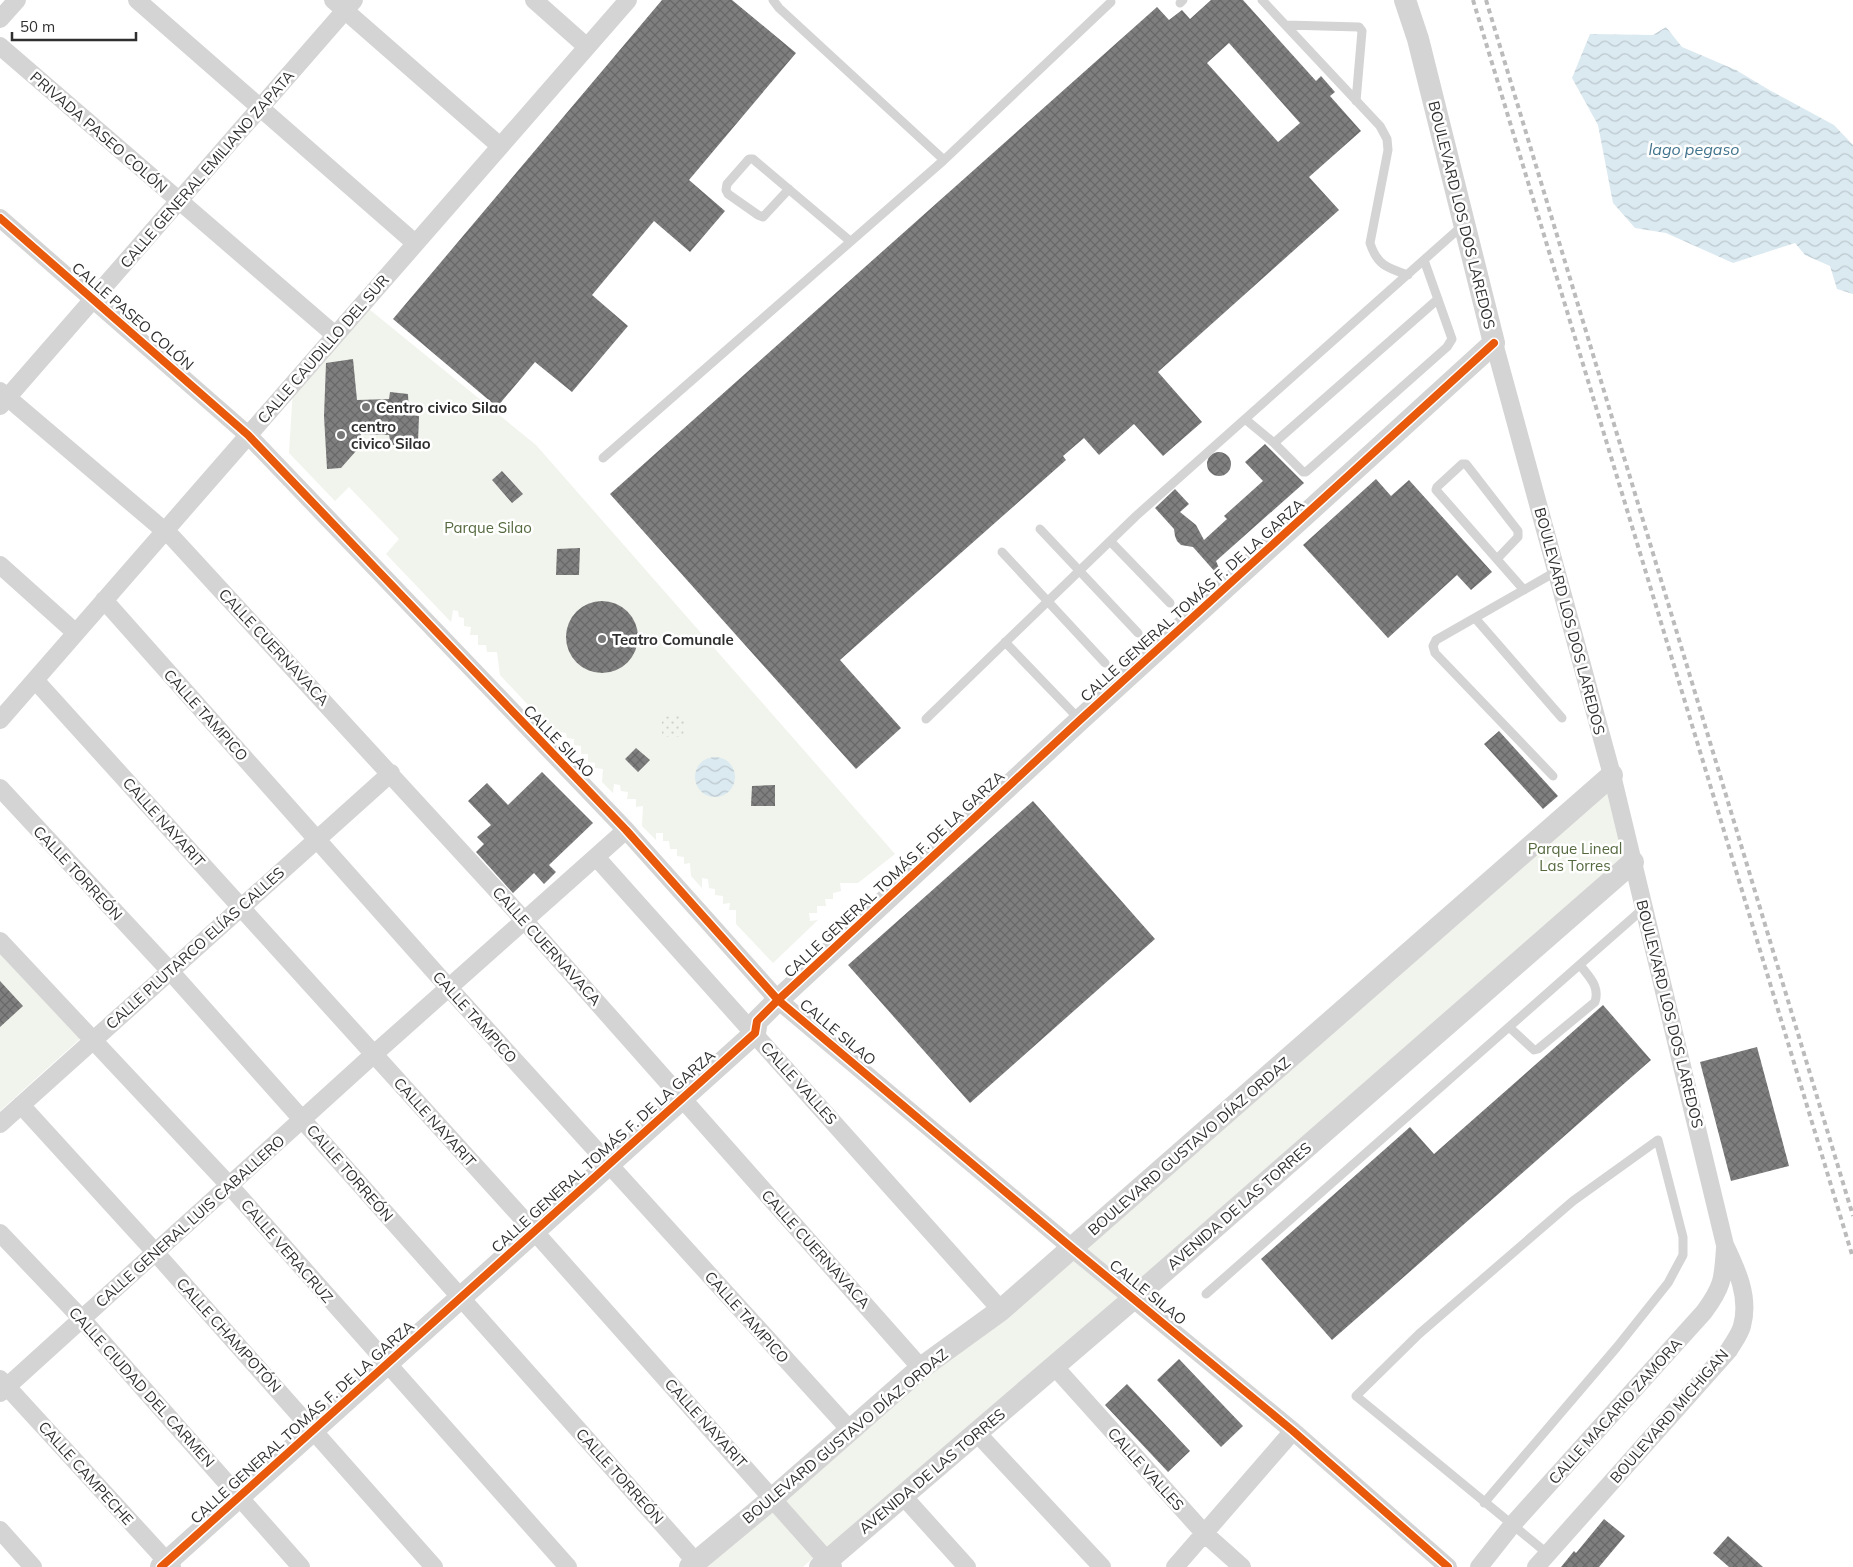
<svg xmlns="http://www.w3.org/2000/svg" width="1853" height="1567" font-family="Mulish,sans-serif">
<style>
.park{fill:#f1f4ed}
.garden{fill:url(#garden-dots)}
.water{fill:url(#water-waves)}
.building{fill:url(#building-cross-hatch);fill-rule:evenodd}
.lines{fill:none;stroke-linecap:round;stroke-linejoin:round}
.service{stroke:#d4d4d4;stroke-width:9}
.minor{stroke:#d4d4d4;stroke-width:18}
.tertiary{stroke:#d4d4d4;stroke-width:22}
.rail{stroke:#bbb;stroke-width:4;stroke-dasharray:5 4;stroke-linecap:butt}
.cycleway-casing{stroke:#fff;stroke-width:11}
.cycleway{stroke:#e8590c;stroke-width:8}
.poi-dot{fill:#787878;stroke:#fff;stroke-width:2}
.labels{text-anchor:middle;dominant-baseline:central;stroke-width:5;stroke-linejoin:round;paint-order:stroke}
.street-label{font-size:15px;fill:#2f2f2f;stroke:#fff}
.poi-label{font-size:15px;font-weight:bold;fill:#2f2f2f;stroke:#fff;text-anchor:start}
.park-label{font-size:15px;fill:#55693f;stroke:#fff}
.water-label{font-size:16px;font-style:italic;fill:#41748d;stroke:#fff}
</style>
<defs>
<pattern id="garden-dots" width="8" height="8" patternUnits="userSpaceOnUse" patternTransform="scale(1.25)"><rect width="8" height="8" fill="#f1f4ed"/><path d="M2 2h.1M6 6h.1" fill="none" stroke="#cfd2cc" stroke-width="1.8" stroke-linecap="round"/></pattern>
<pattern id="water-waves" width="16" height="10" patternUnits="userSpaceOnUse" patternTransform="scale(1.25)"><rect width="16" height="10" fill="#dbe9f0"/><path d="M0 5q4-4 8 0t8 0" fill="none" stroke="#bcc8ce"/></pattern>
<pattern id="building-cross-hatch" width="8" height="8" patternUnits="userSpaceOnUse" patternTransform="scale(1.25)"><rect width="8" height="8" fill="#7f7f7f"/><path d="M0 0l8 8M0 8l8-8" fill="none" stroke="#686868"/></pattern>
</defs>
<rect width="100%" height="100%" fill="#fff"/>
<path class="park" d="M364,305L536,445L895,854L858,883H840L841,891L833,893V899H825L826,906H817V913H809L810,921L818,920L773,963L736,924V910H729L730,903L723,904V896L715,895V889L709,888L708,879L702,878V888L691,876L690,863L684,864V857L677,856V849H670L669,841H663V833H656V840L642,826L643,806L636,807V799H627L628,792L621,791L620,785L614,784L613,793L602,782L603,769L595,768V763L588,762V754H581V746L574,745V739L567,738L566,733L561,732L560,739L500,675L497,652H487L486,645H478V635H470L471,627L464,626V618L459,617L458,611L453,610L451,622L386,554L399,539L349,487L335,501L289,453L293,389Z
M1605,782L1626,861L825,1552L822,1550L803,1567H707Z
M0,951L81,1038L0,1111Z"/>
<path class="garden" d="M686,714L683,737H662V717Z"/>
<path class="water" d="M1666,27L1682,47L1736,70L1771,91L1834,125L1853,145V294L1837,289L1830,266L1805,255L1795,243L1733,263L1666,233L1635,228L1613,203L1598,125L1572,78L1590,34L1653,35Z
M695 777a20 20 0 1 1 40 0a20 20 0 1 1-40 0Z"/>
<path class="building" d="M662,0H732L796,53L689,180L725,211L690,252L654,221L592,295L628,326L572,392L535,362L497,407L393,319Z
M1211,0H1243L1316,81L1321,76L1335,92L1330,96L1361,131L1309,177L1339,210L1158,372L1202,422L1163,456L1134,424L1099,455L1084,438L1063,456L1066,460L840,660L901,728L856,769L610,494L1157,7L1169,20L1182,10L1190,19ZM1229,43L1300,123L1278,142L1207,63Z
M353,359L357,400L389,399L390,392L408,394L409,415L419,416L418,443L391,445L389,435L361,434L356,451L341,468L327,469L324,416L326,363Z
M1265,444L1304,483L1216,561L1220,570L1216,573L1193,547L1181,545L1177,541L1175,536L1174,529L1155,508L1175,489L1189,504L1180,512L1196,525L1204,540L1227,519L1224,516L1263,481L1245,462Z
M1207 464a12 12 0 1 1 24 0a12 12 0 1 1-24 0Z
M502,471L523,494L512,503L492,480Z
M1376,479L1391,496L1409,480L1492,572L1471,590L1457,575L1388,638L1303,545Z
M580,548L579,575H556L557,549Z
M566 637a36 36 0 1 1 72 0a36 36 0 1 1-72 0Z
M1499,731L1558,796L1543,809L1484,744Z
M636,748L650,760L638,772L625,759Z
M542,772L593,823L549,865L556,872L544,884L534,873L513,893L476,852L484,844L477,837L491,825L468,801L487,783L508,805Z
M775,785V806H751L752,786Z
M1033,801L1155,939L970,1103L848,965Z
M0,981L23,1006L0,1027Z
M1603,1005L1651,1060L1332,1340L1261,1259L1410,1127L1434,1154Z
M1757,1047L1789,1166L1731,1181L1700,1062Z
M1179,1359L1243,1426L1221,1447L1157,1380Z
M1127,1384L1190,1451L1168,1472L1105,1405Z
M1604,1519L1625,1536L1599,1567H1561L1574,1551L1576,1553Z
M1728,1536L1763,1567H1729L1713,1553Z"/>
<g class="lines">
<path class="service" d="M773,0L779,8L944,160
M1262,0L1380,126L1387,139L1388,150L1370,243C1377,265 1387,268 1408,275
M1180,3L1183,0
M1286,25L1359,27L1362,31L1356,101
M789,189L763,217L758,215L728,194L726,190L727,184L749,159H753L850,241
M1245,419L1274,443L1303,472H1306L1447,347L1452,339L1424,260
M1274,443L1438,299
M603,458L944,160L1111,2
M1040,529L1138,633
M1110,541L1170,603
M1002,552L1105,663
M1497,559L1518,537V531L1466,464H1462L1437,487L1436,490L1524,590
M1475,618L1562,718
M1005,642L1080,720
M926,719L1136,516L1462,226
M1553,776L1435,653L1433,646L1436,640L1557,571
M1509,1027L1534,1050L1538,1049L1595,1002C1600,986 1589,977 1580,965
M1206,1294L1644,908
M1484,1503L1617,1347L1668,1283L1683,1255V1237L1658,1140L1573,1201L1419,1334L1356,1396L1548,1554"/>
<path class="minor" d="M137,0L415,243
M333,0L500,146
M534,0L587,47
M0,19L17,0
M0,46L335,335
M0,218L248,435L626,830L778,1000L1072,1248L1293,1431L1448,1567
M1494,343L1612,775L1725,1245C1737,1270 1750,1297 1742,1326C1740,1334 1733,1343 1729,1350L1536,1567
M0,391L173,538L524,920L921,1368
M0,406L354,0
M0,565L76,633
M104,600L449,988L850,1430
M35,680L534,1231L833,1567
M0,720L628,0
M0,788L170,971L696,1562
M596,857L1001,1310
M0,941L229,1185L568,1567
M21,1105L155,1252L434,1567
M0,1124L391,773
M0,1233L82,1319L301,1567
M1054,1366L1204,1533L1242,1567
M0,1379L172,1567
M0,1393L373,1055L626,830
M977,1433L1102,1567
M903,1496L967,1567
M0,1530L33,1567
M1175,1567L1293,1431
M1479,1567L1513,1524L1704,1312C1723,1286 1723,1279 1725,1248"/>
<path class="tertiary" d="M161,1567L755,1033L757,1021L778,1000L1080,720L1494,343L1418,39L1405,0
M690,1567L773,1498L921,1368L1001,1310L1612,775
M820,1567L1134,1298L1633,862"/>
<path class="rail" d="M1473,0L1853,1258
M1486,0L1853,1216"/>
<defs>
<path id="cycleway" d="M0,218L248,435L626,830L778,1000L1072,1248L1293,1431L1448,1567
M161,1567L755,1033L757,1021L778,1000L1080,720L1494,343"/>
</defs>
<use href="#cycleway" class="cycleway-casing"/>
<use href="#cycleway" class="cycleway"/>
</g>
<g class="poi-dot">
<circle cx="366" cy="407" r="5"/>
<circle cx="341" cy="435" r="5"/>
<circle cx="602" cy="639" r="5"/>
</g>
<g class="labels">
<g class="street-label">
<text transform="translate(99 132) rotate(41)">PRIVADA PASEO COLÓN</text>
<text transform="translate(207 169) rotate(-49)">CALLE GENERAL EMILIANO ZAPATA</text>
<text transform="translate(1462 215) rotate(76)">BOULEVARD LOS DOS LAREDOS</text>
<text transform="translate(133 316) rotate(41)">CALLE PASEO COLÓN</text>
<text transform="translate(323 349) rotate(-49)">CALLE CAUDILLO DEL SUR</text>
<text transform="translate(1192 600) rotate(-42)">CALLE GENERAL TOMÁS F. DE LA GARZA</text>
<text transform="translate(1570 621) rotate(75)">BOULEVARD LOS DOS LAREDOS</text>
<text transform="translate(274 647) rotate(47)">CALLE CUERNAVACA</text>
<text transform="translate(206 715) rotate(48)">CALLE TAMPICO</text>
<text transform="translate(559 741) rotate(46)">CALLE SILAO</text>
<text transform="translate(164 822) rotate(48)">CALLE NAYARIT</text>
<text transform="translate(78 873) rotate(47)">CALLE TORREÓN</text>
<text transform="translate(894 874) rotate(-43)">CALLE GENERAL TOMÁS F. DE LA GARZA</text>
<text transform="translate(547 946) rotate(48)">CALLE CUERNAVACA</text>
<text transform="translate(195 948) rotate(-42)">CALLE PLUTARCO ELÍAS CALLES</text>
<text transform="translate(1670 1014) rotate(76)">BOULEVARD LOS DOS LAREDOS</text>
<text transform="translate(475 1017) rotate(48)">CALLE TAMPICO</text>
<text transform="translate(838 1032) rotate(40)">CALLE SILAO</text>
<text transform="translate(799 1083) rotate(48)">CALLE VALLES</text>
<text transform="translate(435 1122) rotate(48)">CALLE NAYARIT</text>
<text transform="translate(1189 1146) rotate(-41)">BOULEVARD GUSTAVO DÍAZ ORDAZ</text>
<text transform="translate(603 1151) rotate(-42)">CALLE GENERAL TOMÁS F. DE LA GARZA</text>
<text transform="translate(350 1173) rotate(49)">CALLE TORREÓN</text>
<text transform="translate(1239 1206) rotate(-41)">AVENIDA DE LAS TORRES</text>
<text transform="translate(190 1221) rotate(-42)">CALLE GENERAL LUIS CABALLERO</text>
<text transform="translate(816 1249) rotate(48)">CALLE CUERNAVACA</text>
<text transform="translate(287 1251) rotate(49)">CALLE VERACRUZ</text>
<text transform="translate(1148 1292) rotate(39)">CALLE SILAO</text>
<text transform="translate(747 1317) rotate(48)">CALLE TAMPICO</text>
<text transform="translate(229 1335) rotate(48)">CALLE CHAMPOTÓN</text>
<text transform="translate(142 1387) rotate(48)">CALLE CIUDAD DEL CARMEN</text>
<text transform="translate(1615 1411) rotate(-48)">CALLE MACARIO ZAMORA</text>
<text transform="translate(1669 1416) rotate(-49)">BOULEVARD MICHIGAN</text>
<text transform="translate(302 1422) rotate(-42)">CALLE GENERAL TOMÁS F. DE LA GARZA</text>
<text transform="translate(706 1423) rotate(48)">CALLE NAYARIT</text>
<text transform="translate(845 1436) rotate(-40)">BOULEVARD GUSTAVO DÍAZ ORDAZ</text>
<text transform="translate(1146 1469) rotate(48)">CALLE VALLES</text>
<text transform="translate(932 1471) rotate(-40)">AVENIDA DE LAS TORRES</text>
<text transform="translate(86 1473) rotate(48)">CALLE CAMPECHE</text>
<text transform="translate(620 1476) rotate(48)">CALLE TORREÓN</text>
</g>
<g class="poi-label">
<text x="376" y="407">Centro civico Silao</text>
<text x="351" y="426">centro<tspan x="351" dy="17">civico Silao</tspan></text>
<text x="612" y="639">Teatro Comunale</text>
</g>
<g class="park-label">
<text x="488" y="527">Parque Silao</text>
<text x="1575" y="848">Parque Lineal<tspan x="1575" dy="17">Las Torres</tspan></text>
</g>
<g class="water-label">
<text x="1694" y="149">lago pegaso</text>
</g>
</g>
<path d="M12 32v8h124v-8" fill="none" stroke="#2f2f2f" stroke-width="2.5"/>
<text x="20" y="32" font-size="15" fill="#2f2f2f" stroke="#ffffff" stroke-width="4" paint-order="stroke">50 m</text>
</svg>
